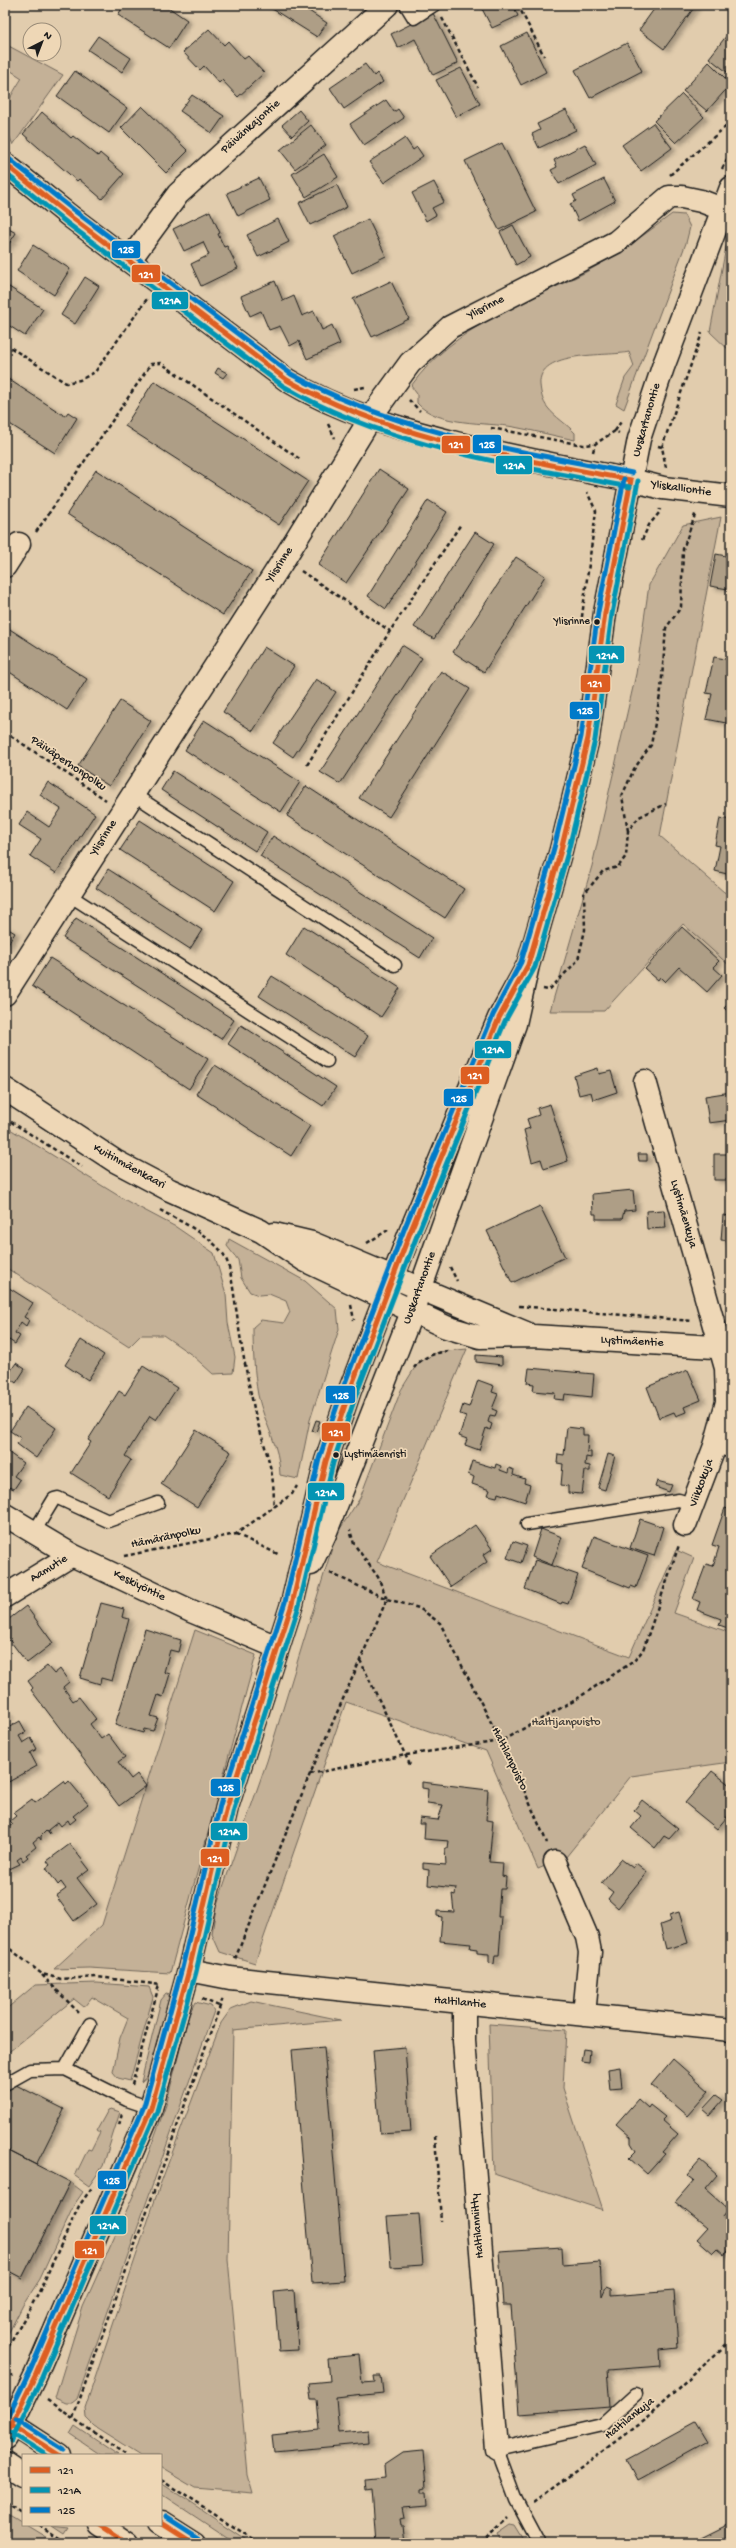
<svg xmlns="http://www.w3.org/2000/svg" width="736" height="2548" font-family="'Gochi Hand',sans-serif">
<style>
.green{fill:#c4b197;stroke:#70665a}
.building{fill:#ae9e86;stroke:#1c1c1c;filter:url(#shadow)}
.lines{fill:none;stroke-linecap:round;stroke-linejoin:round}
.service-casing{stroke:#1c1c1c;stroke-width:15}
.minor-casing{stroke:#1c1c1c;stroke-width:25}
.tertiary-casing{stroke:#1c1c1c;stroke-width:25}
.secondary-casing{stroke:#1c1c1c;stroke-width:25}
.primary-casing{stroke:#1c1c1c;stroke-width:25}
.path{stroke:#1c1c1c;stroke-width:2.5;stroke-dasharray:4 3;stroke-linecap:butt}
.service{stroke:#eed7b6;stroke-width:12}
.minor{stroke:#eed7b6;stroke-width:22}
.tertiary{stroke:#eed7b6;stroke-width:22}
.secondary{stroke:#eed7b6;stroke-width:22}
.primary{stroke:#eed7b6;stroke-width:22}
.bus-1-casing{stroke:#eed7b6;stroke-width:8}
.bus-2-casing{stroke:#eed7b6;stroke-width:8}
.bus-3-casing{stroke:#eed7b6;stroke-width:8}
.bus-1{stroke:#dd5e21;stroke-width:5}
.bus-2{stroke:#0494b3;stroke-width:5}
.bus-3{stroke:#007ac9;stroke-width:5}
.bus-dot{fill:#1c1c1c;stroke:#eed7b6;stroke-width:1.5}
.labels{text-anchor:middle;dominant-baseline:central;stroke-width:3.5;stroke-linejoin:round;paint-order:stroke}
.bus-label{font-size:11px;fill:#1c1c1c;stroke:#eed7b6;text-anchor:end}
.street-label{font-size:12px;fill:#1c1c1c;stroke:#eed7b6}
.park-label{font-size:12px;fill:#46413b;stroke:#eed7b6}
.line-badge{stroke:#eed7b6;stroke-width:1.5}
.badge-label{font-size:11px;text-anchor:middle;font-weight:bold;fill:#fff}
</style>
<defs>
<filter id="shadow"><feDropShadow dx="4.5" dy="2.5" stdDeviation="2" flood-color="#0004"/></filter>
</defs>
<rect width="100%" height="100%" fill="#e1ccad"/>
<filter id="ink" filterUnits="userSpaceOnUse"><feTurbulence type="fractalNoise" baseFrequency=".025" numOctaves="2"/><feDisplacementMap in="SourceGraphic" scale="8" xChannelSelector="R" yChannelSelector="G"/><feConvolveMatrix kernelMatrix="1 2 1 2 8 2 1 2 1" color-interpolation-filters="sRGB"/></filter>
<g filter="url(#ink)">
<path class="green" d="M5,44L63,75L13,145C0,114 5,105 22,78L5,67Z
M672,214L684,215L690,227L686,243L624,409L616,404L625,378L634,366L629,352C608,357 537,349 540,385C541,393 542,401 548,408C555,417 567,424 575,433V440C555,436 535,431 514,427C486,422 437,426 417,403V394L411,386C456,324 521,306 586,272C617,255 644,235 672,214Z
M731,237V352L710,332L726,247Z
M721,517L660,836L724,892L731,894V967L683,924L604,1011H550L592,866L636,674L649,585L683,525Z
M5,1126L127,1201L176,1227L214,1253L226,1294L228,1323L235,1357L233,1373L213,1374L192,1355L163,1335H141L129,1347L5,1267Z
M229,1239L305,1281L337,1309L339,1329L310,1420L298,1479L280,1475C280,1446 264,1423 258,1395C254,1373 253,1349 253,1327L261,1320L284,1323L290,1312L286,1301L269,1294L259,1295L250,1292L241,1278L238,1260L227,1246Z
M467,1349L377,1562L629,1657L676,1550L694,1558L674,1613L731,1633V1762L631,1776L566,1857L538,1869L486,1751L346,1702L255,1963L220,1952L212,1934L216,1907L267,1761L336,1535L360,1498L401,1390L417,1364L437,1352Z
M195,1630L256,1655L170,1973L89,1968L54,1969L102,1925Z
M97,1983L149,1987L153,1997L130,2081L118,2078L113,2072L120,2038L128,2018L92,1997L84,2007L74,1999L5,2055V2010L35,1985Z
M166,1994L170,1995L153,2068L150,2074L141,2082L161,2000Z
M251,2001L341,2020L233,2030L228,2259L248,2475L253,2493L195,2488L161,2468V2455H140L94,2426L86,2418L85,2408L160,2185L221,2023L231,2009Z
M195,2002L211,2006L214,2011L77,2399L72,2403H66L55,2398L83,2307L133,2196L166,2105L188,2017Z
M489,2024L566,2030L563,2088L603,2210L494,2174Z
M111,2109L120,2112L103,2166L89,2186L75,2176L88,2149L91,2150L100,2132L97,2130L108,2110Z
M70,2182L83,2192L74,2205L40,2279L23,2305L5,2340V2269L22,2278Z
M75,2426L118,2455H101L70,2434Z
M161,2483L251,2543H235L161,2494Z
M5,2515L11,2516L49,2539V2543H5Z
M52,2525L68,2527L64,2533Z
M510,2525L515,2526L523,2539L522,2543H496L500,2540L497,2534Z"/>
<path class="building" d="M124,5H165L187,20L169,48L118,15Z
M266,5H300L327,23L317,37Z
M480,5H513L518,16L492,28Z
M657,5H696L664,49L639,30Z
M433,13L458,63L433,75L415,39L398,48L391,34Z
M209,29L224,45L228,41L244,59L248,56L264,73L238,97L222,80L219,83L204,66L200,70L183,52Z
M731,30V75L709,58Z
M527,33L546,72L521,85L501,46Z
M98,36L131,58L122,72L88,50Z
M627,43L642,71L590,98L575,70Z
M709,62L731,84L707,111L683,91Z
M365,64L374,76L377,73L383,82L344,109L330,88Z
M461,68L480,104L456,117L436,80Z
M75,71L127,108L109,133L57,96Z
M682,94L704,117L676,143L654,121Z
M192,95L224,116L212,133L180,111Z
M386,100L394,112L398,109L404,118L364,145L350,124Z
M142,106L188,151L166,173L121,128Z
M299,110L308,121L292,136L282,125Z
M566,110L576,130L539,148L532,134L540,130L537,124Z
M42,112L71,138L73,136L98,156L100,153L124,174L102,199L79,179L77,181L23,134Z
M653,123L672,148L641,171L622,145Z
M311,125L326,145L295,169L280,150Z
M405,138L413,150L417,147L423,156L384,183L369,162Z
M502,143L536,212L499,230L465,161Z
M585,144L596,165L559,184L551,170L557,167L554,160Z
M324,154L338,177L306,197L292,174Z
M259,178L270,200L238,216L227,193Z
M604,179L615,201L578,221L570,204L576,201L573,195Z
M434,182L444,202L432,208L436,215L426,221L412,193Z
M337,185L347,207L310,225L299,203Z
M210,211L220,233L218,234L224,247L227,246L238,268L201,286L191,264L209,255L203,242L184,251L173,229Z
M278,219L289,242L258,257L247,235Z
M368,219L386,256L352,273L334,236Z
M513,225L530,257L516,265L500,232Z
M5,227L16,233L5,250Z
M33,245L70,269L54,295L17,271Z
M85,277L99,286L75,324L61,315Z
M275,281L283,301L294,296L302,316L314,311L322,330L332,325L340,344L307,359L299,341L290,346L280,326L269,330L261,311L250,316L241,296Z
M391,281L409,319L372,337L353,299Z
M6,285L43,309L25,336L5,323Z
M218,368L227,373L223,378L215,373Z
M5,377L65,416L68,412L77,418L55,453L5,421Z
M154,381L308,481L279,525L125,426Z
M379,469L409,489L346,583L318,565Z
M96,470L252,571L223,615L67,514Z
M428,500L447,512L386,609L368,596Z
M475,532L494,544L434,639L414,627Z
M716,554L731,557L728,589L710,586Z
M516,557L545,576L484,672L453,652Z
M5,626L87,679L67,710L5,669Z
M402,645L422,658L340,784L320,772Z
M264,647L294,666L253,731L223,712Z
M714,657L731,660V724L706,719L712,694L706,693Z
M441,671L470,689L389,817L359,798Z
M316,679L336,692L293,757L273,743Z
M120,701L151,721L109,786L78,766Z
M204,720L300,782L281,812L185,750Z
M173,771L267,832L255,851L161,790Z
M48,782L95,814L56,873L30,856L41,839L19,825L27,812L49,827L61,809L40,795Z
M306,786L464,889L445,918L287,816Z
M720,818L731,820V875L715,871L720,846L715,845Z
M140,820L234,881L215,911L120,850Z
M273,836L432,938L420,958L260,856Z
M108,869L202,930L190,949L96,888Z
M76,918L234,1020L221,1039L63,938Z
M304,926L400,988L381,1017L286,955Z
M5,927L15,933L5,949Z
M682,927L719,961L713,967L722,975L707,992L679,967L665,982L660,977L658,980L645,969Z
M50,958L208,1059L189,1089L32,986Z
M272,976L368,1036L355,1057L259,996Z
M731,1001V1014L724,1008Z
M241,1025L336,1087L323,1106L228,1044Z
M215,1065L310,1126L291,1156L196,1094Z
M598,1068L599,1074L611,1071L617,1092L593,1100L591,1092L579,1095L574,1076Z
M731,1092V1120L709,1123L705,1096Z
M550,1104L568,1161L544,1169L541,1159L532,1162L524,1130L530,1128L527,1119L539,1115L537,1108Z
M638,1154H647V1161H639Z
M714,1154H731V1180H714Z
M633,1190L635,1210L624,1211L622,1219H596V1214H593L592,1194Z
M540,1206L565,1257L512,1283L487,1231Z
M664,1210L666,1228L647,1229L646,1211Z
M723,1215L731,1216V1241L721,1240Z
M6,1286L33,1303L24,1317L29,1320L26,1326L21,1322L15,1333L20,1336L15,1344L9,1340L5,1345Z
M81,1340L104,1355L88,1380L65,1365Z
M476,1355L502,1357V1365L476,1362Z
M16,1363L25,1369L16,1383L7,1376Z
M143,1366L177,1388L156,1420L150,1416L125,1456L131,1460L108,1496L71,1473L91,1442L88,1440L119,1391L125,1395Z
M529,1368L594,1374L592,1397L565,1394L564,1400L554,1399L555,1393L533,1391L534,1384L527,1383Z
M688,1370L701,1400L684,1407L686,1412L676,1416L674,1412L659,1418L647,1387Z
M478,1380L494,1386L492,1392L498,1394L492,1409L497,1411L495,1416L490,1415L488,1422L492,1424L490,1430L486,1428L479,1450L465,1445L467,1439L459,1436L466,1416L460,1414L463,1405L469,1407Z
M26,1407L56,1428L36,1458L17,1444L21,1438L10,1431Z
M316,1420L320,1421L316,1432L312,1431Z
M567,1427L583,1429V1435H588L587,1452H591V1458L586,1457L585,1465L590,1466V1471H585L582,1494L568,1493V1486L561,1485L563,1464L557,1463L558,1454L564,1455Z
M196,1430L231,1452L197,1507L161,1484Z
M5,1450L23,1463L14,1476L20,1480L14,1489L5,1486Z
M608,1454L615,1456L605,1490L598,1488Z
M472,1461L495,1468L496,1464L501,1466L500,1470L508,1473L509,1468L514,1470L513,1475L525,1479L524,1483L530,1485L525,1502L498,1493L497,1497L488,1495L490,1490L472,1484L474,1477L468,1474Z
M657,1481L672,1485L669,1492L655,1487Z
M725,1508L731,1510V1629L719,1625L721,1619L697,1610L700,1602L693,1599L706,1564L713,1566L719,1547L712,1545Z
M640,1519L663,1527L654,1556L630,1548Z
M475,1525L492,1549L483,1555L487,1562L451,1587L430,1556Z
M541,1529L562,1537L552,1565L532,1557Z
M594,1536L648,1556L636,1588L631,1586L630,1588L582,1569Z
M513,1541L527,1546L521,1563L507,1558Z
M535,1560L578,1575L568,1604L562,1602L561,1604L525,1589Z
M101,1603L124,1609L122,1617L129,1619L112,1681L101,1678L100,1684L80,1678Z
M26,1606L53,1643L27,1663L5,1634V1622Z
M145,1629L181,1640L178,1652L170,1650L164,1672L170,1674L163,1697L158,1695L151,1716L158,1718L153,1731L144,1729L143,1733L115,1725Z
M47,1666L54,1674L60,1669L69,1682L63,1687L73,1701L79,1697L96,1719L90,1724L101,1739L108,1734L125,1757L118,1762L131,1779L137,1774L146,1786L119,1806L31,1690L33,1688L28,1681Z
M5,1710L9,1717L5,1720Z
M20,1721L26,1732L19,1736L23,1743L31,1738L37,1749L30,1753L37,1766L5,1784V1727L6,1729Z
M712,1771L731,1786V1812L717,1829L685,1803Z
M64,1781L66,1784L69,1781L88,1804L73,1816L76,1819L70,1824L68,1820L61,1826L58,1822L48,1830L50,1834L47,1830L41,1836V1840L39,1837L33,1842L36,1847L26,1855L28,1857L23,1861L21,1857L17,1860L20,1864L5,1871V1823L7,1822L10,1826L13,1824L10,1821L16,1816L13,1813L32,1799L35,1803Z
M422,1782L488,1790L486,1820L493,1821L489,1862L503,1863L502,1876L506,1877L505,1889H500L498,1917H502L499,1955H495L494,1964L489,1963V1954L477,1953V1949L470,1948L471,1944L440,1941L442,1917L437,1916V1911L454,1912L452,1894L455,1895L456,1888L428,1885L429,1870L423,1869V1863L446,1865L445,1848H448L449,1841L424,1839L425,1824H419L420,1818L438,1820L443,1805L427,1803L428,1789L422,1788Z
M642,1800L678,1829L669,1839L664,1836L655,1848L631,1828L641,1816L634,1810Z
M70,1844L89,1869L77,1878L97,1904L74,1921L56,1896L66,1889L61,1882L58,1885L46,1868L50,1865L47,1861Z
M621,1859L633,1868L636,1863L647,1872L618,1908L608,1899L613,1892L601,1883Z
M679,1912L688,1943L666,1949L660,1925L671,1921L669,1915Z
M324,2047L344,2281L312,2283L292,2050Z
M405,2047L411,2132L380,2134L373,2050Z
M583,2049L590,2050L589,2062L581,2061Z
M673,2059L709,2091L687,2116L651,2085Z
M620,2067L622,2089L610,2090L608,2069Z
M12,2083L64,2109L36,2165L5,2149V2127L9,2120L5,2118V2096Z
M716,2095L723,2100L710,2115L703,2109Z
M638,2099L648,2108L650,2105L665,2117L662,2120L678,2134L662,2152L665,2154L647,2174L629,2158L636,2151L631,2143V2137L616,2124Z
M5,2149L70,2182L22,2278L5,2269Z
M700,2160L717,2175L705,2189L729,2210L722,2218L731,2226V2246L724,2255L717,2249L713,2253L697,2239L707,2228L675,2202L694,2180L687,2175Z
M419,2214L423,2265L391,2267L387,2216Z
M562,2247L563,2265L600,2262L602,2296L606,2287L611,2289V2296L674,2291L678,2348L660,2350L661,2366L607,2370L610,2407L519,2414L511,2305H503L499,2251Z
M294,2290L298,2350L279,2351L274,2292Z
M359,2355L362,2383L375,2382L374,2376H381L383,2393L336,2398L339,2433L369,2430L370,2443L274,2452L272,2435L320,2430L317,2400H311L309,2383L330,2381L328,2358Z
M695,2422L707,2442L638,2480L627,2459Z
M423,2451L426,2487L422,2488V2492H427L428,2506L402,2508L404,2518L400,2519L401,2525H404L406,2541L425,2539V2543H376L372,2490L366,2491L365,2480L385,2478L384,2465L402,2453Z
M731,2522V2543H692L691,2542Z"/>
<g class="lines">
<defs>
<path id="service" d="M406,5L414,18L434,5
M133,794L395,965
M69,895L327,1061
M715,1446L731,1452
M527,1524L679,1500L694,1505
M34,1532L54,1499L58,1498L108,1521L158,1503
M90,2024L65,2069L127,2100L151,2108
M5,2084L30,2070L65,2069
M539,2543L516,2500L497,2449L602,2425L636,2394"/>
<path id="minor" d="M129,261L178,194L387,5
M631,480L663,488L731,496
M5,566L19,544
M5,994L284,559L375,411L410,363L450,327L616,242L669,197H682L701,201L722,209
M645,1081L726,1368L727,1402L715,1446L685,1525
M5,1515L72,1555L191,1611L277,1647
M5,1596L72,1555
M555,1862L587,1937L590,1952L584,2015
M189,1970L230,1978L731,2030
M464,2003V2041L497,2449"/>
<path id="tertiary" d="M5,164L71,217L287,380C340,412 397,428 456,443C514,457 573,469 631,480
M5,1089L115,1161L170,1190L261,1231L304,1260L446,1327L480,1337L533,1336L731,1348
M274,1234L312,1243L526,1333"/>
<path id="secondary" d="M311,1564L325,1534L412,1312L515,1024L528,965L561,850L588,738L605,613L639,439L663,367L731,188
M5,2438L36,2374L151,2108L189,1970L227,1807L292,1604L326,1461L350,1390L411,1230L499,1018L528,965"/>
<path id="primary" d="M5,2420L59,2455
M5,2463L23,2475
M161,2522L194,2543
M100,2525L127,2543"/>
</defs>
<use href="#service" class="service-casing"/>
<use href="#minor" class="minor-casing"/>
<use href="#tertiary" class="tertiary-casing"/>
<use href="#secondary" class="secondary-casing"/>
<use href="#primary" class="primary-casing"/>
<path class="path" d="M518,5L544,56
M442,18L478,87
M722,169L731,151
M670,175L731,122
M5,344L66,383L80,380L95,372L147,299
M354,389L365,387
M409,400L420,411
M328,424L335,438
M491,428L583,445L595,444
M615,431L622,420
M658,446L662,447L666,468
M662,447L702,333
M593,452L595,444L615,431L619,433
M36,532L151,364L161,363L301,460
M642,540L649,525L659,513L660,509
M301,571L390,631
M581,624L596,511L587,492
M5,732L106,800
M307,765L390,631L461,524
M628,831L622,796L634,769L651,745L661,690L666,628L681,607L683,549L696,512
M543,989L549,990L578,960L585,930L584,894L603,871L618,867L626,856L628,831L639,817L666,804
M5,1118L82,1167
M160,1210C181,1222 209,1234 224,1255C232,1268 234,1299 237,1314C241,1347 248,1380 255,1413C263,1444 277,1475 273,1507
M367,1243L388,1230
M450,1267L457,1281
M351,1305L354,1320
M519,1306L692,1321
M414,1368C421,1357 437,1352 449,1351
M236,1534L280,1555
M124,1556L236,1534L292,1494L297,1486
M330,1573L387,1599L419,1608L440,1623L514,1767L547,1843
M360,1660L411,1767
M310,1774L406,1755L501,1741L572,1702L634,1661L643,1650L679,1545
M5,1945L42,1974L61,1979L98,1977L161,1985
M235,1959L310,1774L387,1599L378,1577L354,1544L350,1530
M42,1975L79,2013
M202,1999L219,2006
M132,2085L159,1985
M119,2125L122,2114
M435,2136L441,2221
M5,2353L39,2292L79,2206L93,2186
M5,2371L13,2377
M47,2400L126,2455
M73,2418L223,1998
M161,2480L259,2543
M534,2502L647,2418L731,2340
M5,2503L23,2514
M39,2525L67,2543
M52,2543L53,2534
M480,2543L507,2518"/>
<use href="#service" class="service"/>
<use href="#minor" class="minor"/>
<use href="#tertiary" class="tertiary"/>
<use href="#secondary" class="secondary"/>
<use href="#primary" class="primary"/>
<defs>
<path id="bus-1" d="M5,164L71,217L287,380C391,439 515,458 631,480
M12,2425L59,2455
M5,2438L36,2374L151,2108L189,1970L227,1807L292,1604L326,1461L350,1390L411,1230L499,1018L528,965L561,850L588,738L605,613L631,480
M161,2522L194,2543
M100,2525L127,2543"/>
<path id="bus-2" d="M5,173L67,223L283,386C386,447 513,465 630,487
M8,2431L46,2455
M11,2441L42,2377L157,2111L196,1972L234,1809L299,1606L333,1463L357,1392L418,1233L505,1021L535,967L568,852L595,740L612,614L638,481"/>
<path id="bus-3" d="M9,159L75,211L291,374C394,432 517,451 632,473
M16,2419L63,2449
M5,2422L30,2371L144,2106L182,1968L220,1805L285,1602L319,1459L343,1388L405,1227L493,1015L521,962L554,848L581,737L598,612L624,479
M165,2516L198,2537"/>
</defs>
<use href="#bus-1" class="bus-1-casing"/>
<use href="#bus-2" class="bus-2-casing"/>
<use href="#bus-3" class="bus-3-casing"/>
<use href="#bus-1" class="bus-1"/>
<use href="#bus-2" class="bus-2"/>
<use href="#bus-3" class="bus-3"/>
</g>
</g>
<g class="bus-dot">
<circle cx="597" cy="622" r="3.5"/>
<circle cx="336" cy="1455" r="3.5"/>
</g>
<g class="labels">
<g class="bus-label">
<text x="590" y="622">Ylisrinne</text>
<text x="344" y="1455" text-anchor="start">Lystimäenristi</text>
</g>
<g class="street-label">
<text transform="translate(251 127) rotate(-42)">Päivänkajontie</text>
<text transform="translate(486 308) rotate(-27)">Ylisrinne</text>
<text transform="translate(647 420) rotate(-74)">Uuskartanontie</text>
<text transform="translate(681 489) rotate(8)">Yliskalliontie</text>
<text transform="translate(280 565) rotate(-57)">Ylisrinne</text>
<text transform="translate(68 764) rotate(34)">Päiväperhonpolku</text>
<text transform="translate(104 838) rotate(-58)">Ylisrinne</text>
<text transform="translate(129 1167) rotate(29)">Kuitinmäenkaari</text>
<text transform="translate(683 1214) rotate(74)">Lystimäenkuja</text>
<text transform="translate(420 1288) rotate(-70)">Uuskartanontie</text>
<text transform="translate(632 1342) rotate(3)">Lystimäentie</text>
<text transform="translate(702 1483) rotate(-70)">Viikkokuja</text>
<text transform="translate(166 1538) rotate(-12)">Hämäränpolku</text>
<text transform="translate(49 1569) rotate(-32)">Aamutie</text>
<text transform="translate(139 1586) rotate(26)">Keskiyöntie</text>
<text transform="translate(509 1759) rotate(64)">Haltilanpuisto</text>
<text transform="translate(460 2003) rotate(5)">Haltilantie</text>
<text transform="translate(478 2226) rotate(-95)">Haltilanniitty</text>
<text transform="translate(630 2419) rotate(-39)">Haltilankuja</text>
</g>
<g class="park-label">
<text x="566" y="1723">Haltijanpuisto</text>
</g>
</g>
<g class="line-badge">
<rect x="111" y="240" width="30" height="19" rx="4" fill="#007ac9"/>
<rect x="131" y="264" width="30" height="19" rx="4" fill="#dd5e21"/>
<rect x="151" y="291" width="38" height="19" rx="4" fill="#0494b3"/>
<rect x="472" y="434" width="30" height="20" rx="4" fill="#007ac9"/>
<rect x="441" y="435" width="30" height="19" rx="4" fill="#dd5e21"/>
<rect x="495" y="455" width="38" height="20" rx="4" fill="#0494b3"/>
<rect x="588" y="645" width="37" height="19" rx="4" fill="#0494b3"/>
<rect x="580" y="674" width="31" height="19" rx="4" fill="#dd5e21"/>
<rect x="569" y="701" width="31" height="19" rx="4" fill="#007ac9"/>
<rect x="474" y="1040" width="38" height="19" rx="4" fill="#0494b3"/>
<rect x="460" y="1066" width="30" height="19" rx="4" fill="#dd5e21"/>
<rect x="443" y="1088" width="31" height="19" rx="4" fill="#007ac9"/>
<rect x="325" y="1385" width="31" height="19" rx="4" fill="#007ac9"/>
<rect x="321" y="1422" width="30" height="20" rx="4" fill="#dd5e21"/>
<rect x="307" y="1482" width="38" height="19" rx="4" fill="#0494b3"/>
<rect x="210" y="1778" width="31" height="19" rx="4" fill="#007ac9"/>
<rect x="210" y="1822" width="38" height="19" rx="4" fill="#0494b3"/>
<rect x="200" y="1848" width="30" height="19" rx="4" fill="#dd5e21"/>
<rect x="97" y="2170" width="30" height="20" rx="4" fill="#007ac9"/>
<rect x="89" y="2215" width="38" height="20" rx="4" fill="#0494b3"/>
<rect x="74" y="2240" width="31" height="19" rx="4" fill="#dd5e21"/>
</g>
<g class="badge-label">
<text x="126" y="253">125</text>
<text x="146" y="278">121</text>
<text x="170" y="304">121A</text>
<text x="487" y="448">125</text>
<text x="456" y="448">121</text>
<text x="514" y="469">121A</text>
<text x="607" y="659">121A</text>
<text x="595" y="687">121</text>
<text x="585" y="714">125</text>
<text x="493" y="1053">121A</text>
<text x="475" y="1079">121</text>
<text x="459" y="1102">125</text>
<text x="341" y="1399">125</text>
<text x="336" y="1436">121</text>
<text x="326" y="1496">121A</text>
<text x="226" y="1791">125</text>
<text x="229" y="1835">121A</text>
<text x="215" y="1862">121</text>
<text x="112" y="2184">125</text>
<text x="108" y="2229">121A</text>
<text x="90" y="2254">121</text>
</g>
<rect width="736" height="2548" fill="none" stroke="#eed7b6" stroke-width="20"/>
<rect x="10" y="10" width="716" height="2528" fill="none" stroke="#1c1c1c" stroke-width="1.5" filter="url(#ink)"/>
<rect x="22" y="2454" width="140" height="72" fill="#eed7b6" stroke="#9a8c78"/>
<rect x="30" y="2467" width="20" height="6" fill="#dd5e21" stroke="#9a8c78"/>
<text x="58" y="2474" font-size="12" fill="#1c1c1c">121</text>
<rect x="30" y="2487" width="20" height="6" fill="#0494b3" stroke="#9a8c78"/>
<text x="58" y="2494" font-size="12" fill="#1c1c1c">121A</text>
<rect x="30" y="2507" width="20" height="6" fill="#007ac9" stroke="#9a8c78"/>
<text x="58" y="2514" font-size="12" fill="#1c1c1c">125</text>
<g transform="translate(42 42) rotate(42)"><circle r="19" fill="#eed7b6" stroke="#9a8c78"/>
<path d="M0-3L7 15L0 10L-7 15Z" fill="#1c1c1c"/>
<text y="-6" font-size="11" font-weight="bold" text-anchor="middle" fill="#1c1c1c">N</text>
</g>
</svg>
